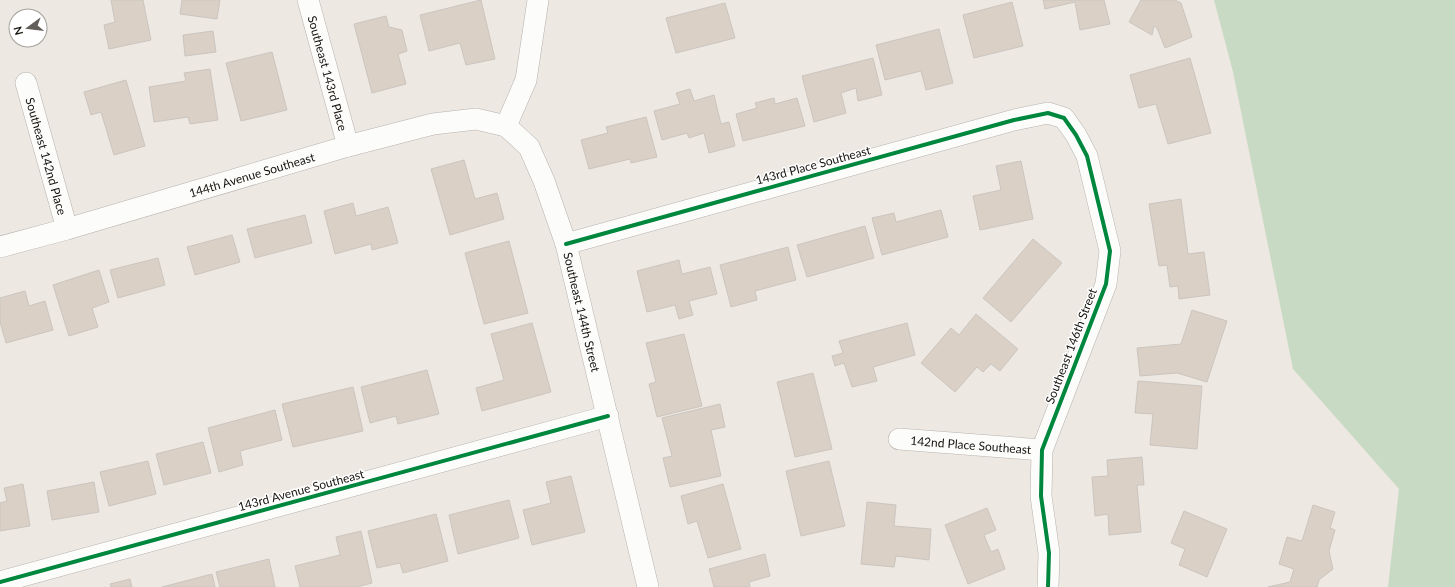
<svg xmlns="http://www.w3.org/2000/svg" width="1455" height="587" font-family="Lato,sans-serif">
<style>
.green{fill:#c8dac3}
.building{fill:#dad0c5;stroke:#cac5c0}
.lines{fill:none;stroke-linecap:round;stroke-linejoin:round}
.minor-casing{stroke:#b7b2ad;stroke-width:22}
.minor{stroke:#fcfcfb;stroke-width:21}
.cycleway-casing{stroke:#fff;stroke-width:6}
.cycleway{stroke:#00873e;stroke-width:4}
.labels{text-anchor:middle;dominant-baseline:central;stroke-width:3;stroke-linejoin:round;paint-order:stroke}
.street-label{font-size:12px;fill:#16130f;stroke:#fff}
</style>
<rect width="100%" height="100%" fill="#eee8e2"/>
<path class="green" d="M1214,0H1455V587H1388L1399,489L1293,369L1233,72Z"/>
<path class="building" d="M111,0H143L151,40L109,49L104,25L115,22Z
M182,0H220L217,19L180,14Z
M481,0L495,59L466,65L460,43L429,51L420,15Z
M1043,0H1104L1110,24L1080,30L1075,2L1045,9Z
M1141,0H1175L1181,3L1192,37L1165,48L1157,28L1154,26L1152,35L1129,22Z
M1012,2L1023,46L974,58L963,15Z
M725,3L735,38L676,53L666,18Z
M386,16L389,27L402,30L407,51L398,54L406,84L372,93L354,24Z
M939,29L953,83L926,90L921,71L885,80L876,45Z
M213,31L216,52L185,56L183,35Z
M272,52L287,110L241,121L226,63Z
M873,58L882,95L858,101L856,88L841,93L846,113L814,122L802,76Z
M1190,58L1211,133L1168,144L1156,104L1139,108L1130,75Z
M210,69L218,120L190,124L188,117L154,122L149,87L186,81L184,73Z
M126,80L145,146L114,155L101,112L91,115L84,92Z
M690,89L694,101L714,95L721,124L729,122L735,146L709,153L704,133L689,138L687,133L662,140L654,111L680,104L676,93Z
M774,98L775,104L797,98L805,126L743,141L736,114L757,108L755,103Z
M646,117L657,157L631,163L630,159L589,169L581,140L608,133L606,127Z
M464,160L475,199L497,193L504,219L450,235L431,169Z
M1021,161L1033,219L980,230L973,196L1001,190L996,166Z
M1181,199L1188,254L1204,252L1210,295L1179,299L1178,286L1170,287L1167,265L1159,266L1149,204Z
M353,203L356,216L388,207L398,243L372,250L371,244L335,254L324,211Z
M941,210L948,237L882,255L872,218L894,213L896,222Z
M305,215L312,243L255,258L247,229Z
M865,226L874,258L807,277L797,245Z
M232,235L240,262L195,275L187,247Z
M1033,239L1062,263L1011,322L983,298Z
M509,241L528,313L484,324L465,253Z
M788,247L796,280L755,291L757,300L731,307L720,265Z
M158,258L165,285L118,298L110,270Z
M679,260L682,274L710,267L717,294L689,301L693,315L679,319L675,305L647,312L637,271Z
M99,270L109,302L92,308L98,327L69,336L53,285Z
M25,291L29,306L45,301L53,330L6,343L0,322V298Z
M1192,310L1227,321L1207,382L1177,373L1140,376L1137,348L1181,344Z
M976,314L1018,349L1000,371L991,364L983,372L977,367L955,392L921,363L951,328L959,335Z
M532,323L551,392L482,411L476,388L504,380L491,334Z
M907,323L915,355L873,367L877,381L852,387L844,363L835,366L832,356L843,353L839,341Z
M684,334L702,406L657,417L649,384L656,382L646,343Z
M427,370L439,414L398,424L396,416L370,423L361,387Z
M813,373L832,449L795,457L777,382Z
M1138,381L1202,386L1197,449L1150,445L1153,414L1135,413Z
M353,387L363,431L293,447L282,404Z
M720,404L725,427L711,430L721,476L670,487L663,458L672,456L662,418Z
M275,410L282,440L240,451L243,465L219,472L208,428Z
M203,442L211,473L164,485L156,454Z
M1142,457L1144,485H1137L1141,532L1109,535L1108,514L1095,516L1092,477L1108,476L1107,460Z
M148,461L156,494L109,506L100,472Z
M829,461L845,526L801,536L786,471Z
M571,476L585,532L532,545L523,510L551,503L546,482Z
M94,482L99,512L52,520L47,491Z
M23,484L30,526L0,531V503L7,501L4,488Z
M723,484L741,549L708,558L697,521L688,524L681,496Z
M509,500L519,538L458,554L449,515Z
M867,502L896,505L894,526L931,529L929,560L896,556L894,567L861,564Z
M1313,505L1335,512L1330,528L1335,530L1329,551L1333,569L1319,580L1317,587H1268L1290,582L1294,569L1279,564L1287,537L1302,541Z
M987,508L996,530L984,535L991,552L998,549L1005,569L968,584L945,525Z
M1184,511L1227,529L1207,577L1179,565L1185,549L1171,543Z
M436,514L448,561L403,573L400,563L377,568L368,531Z
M361,531L372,583L357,587H300L295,566L340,555L336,537Z
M765,554L770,576L749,582L750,587H714L709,569Z
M269,559L275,587H220L216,572Z
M212,574L215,587H162Z
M130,579L132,587H111L110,584Z"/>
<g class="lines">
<defs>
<g id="minor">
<path id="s1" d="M308,0L348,146"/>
<path id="s2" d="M538,0L526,80L506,126L529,147L544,181L566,244L648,587"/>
<path id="s3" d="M26,83L67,229"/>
<path d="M566,244L1014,120L1048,113L1064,118L1076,135L1087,156L1110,251L1106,284L1042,450L1041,496L1049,553L1048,587"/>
<path id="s4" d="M0,247L67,229L348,146L433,124L476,119L506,126"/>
<path id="s5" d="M899,439L1042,450"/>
<path d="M0,582L608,416"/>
</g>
</defs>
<use href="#minor" class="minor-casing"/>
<use href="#minor" class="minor"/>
<defs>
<path id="cycleway" d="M566,244L1014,120L1048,113L1064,118L1076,135L1087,156L1110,251L1106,284L1042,450L1041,496L1049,553L1048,587
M0,582L608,416"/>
</defs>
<use href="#cycleway" class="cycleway-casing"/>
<use href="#cycleway" class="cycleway"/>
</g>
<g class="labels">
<g class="street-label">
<text stroke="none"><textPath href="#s1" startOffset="76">Southeast 143rd Place</textPath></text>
<text stroke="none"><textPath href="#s3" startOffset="76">Southeast 142nd Place</textPath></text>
<text transform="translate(813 165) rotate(-15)">143rd Place Southeast</text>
<text stroke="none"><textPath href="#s4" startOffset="262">144th Avenue Southeast</textPath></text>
<text stroke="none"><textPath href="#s2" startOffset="336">Southeast 144th Street</textPath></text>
<text transform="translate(1071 346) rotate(-69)">Southeast 146th Street</text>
<text stroke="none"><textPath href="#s5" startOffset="72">142nd Place Southeast</textPath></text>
<text transform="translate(301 490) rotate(-15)">143rd Avenue Southeast</text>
</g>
</g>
<g transform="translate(28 28) rotate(255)"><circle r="19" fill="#ffffff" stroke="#a2a19f"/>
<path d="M0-3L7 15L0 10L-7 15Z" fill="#625e59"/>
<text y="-6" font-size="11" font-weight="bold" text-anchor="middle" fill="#16130f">N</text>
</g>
</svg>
